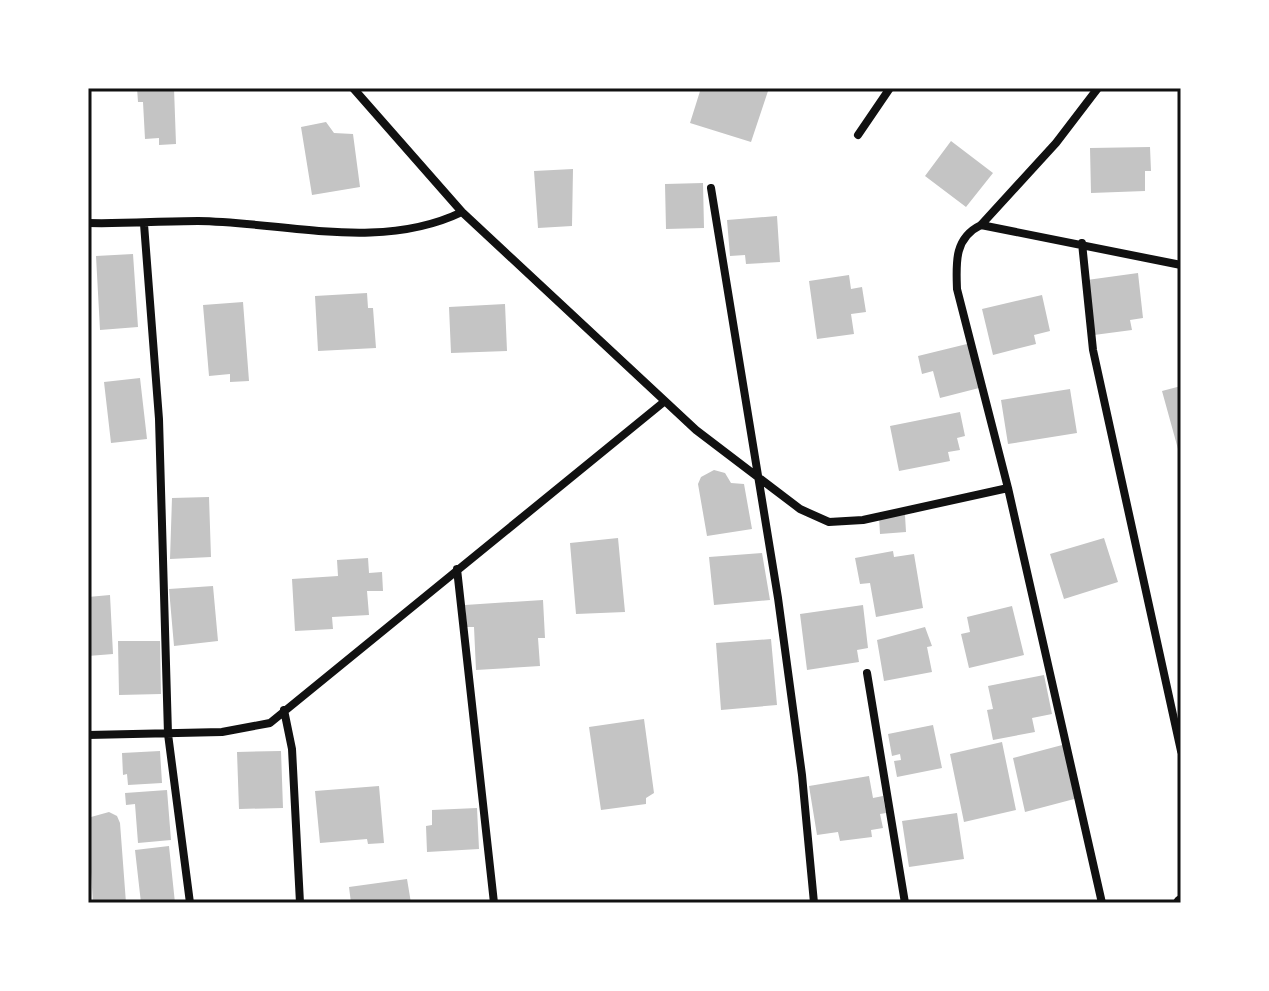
<svg xmlns="http://www.w3.org/2000/svg" width="1269" height="991" font-family="Helvetica,sans-serif">
<style>
.building{fill:#c4c4c4}
.lines{fill:none;stroke-linecap:round;stroke-linejoin:round}
.minor{stroke:#111;stroke-width:8}
.tertiary{stroke:#111;stroke-width:14}
.neatline{fill:none;stroke:#111;stroke-width:3}
</style>
<rect width="100%" height="100%" fill="#fff"/>
<path class="building" d="M137,88H174L176,144L159,145V138L145,139L143,102H138Z
M701,88H769L751,142L690,123Z
M326,122L334,133L353,134L360,187L312,195L301,127Z
M951,141L993,173L966,207L925,176Z
M1150,147L1151,171H1145V191L1091,193L1090,148Z
M573,169L572,226L538,228L534,171Z
M703,183L704,228L666,229L665,184Z
M777,216L780,262L746,264L745,255L730,256L727,220Z
M133,254L138,327L100,330L96,256Z
M1138,273L1143,318L1130,320L1132,330L1094,335L1087,280Z
M849,275L851,289L862,287L866,312L851,314L854,334L817,339L809,281Z
M367,293L368,308H373L376,348L318,351L315,296Z
M1042,295L1050,331L1034,335L1036,344L993,355L982,309Z
M243,302L249,381L230,382V374L209,376L203,305Z
M505,304L507,351L451,353L449,307Z
M971,343L983,387L940,398L933,371L922,374L918,356Z
M140,378L147,439L111,443L104,382Z
M1181,386V448L1178,449L1162,391Z
M1070,389L1077,433L1008,444L1001,400Z
M960,412L965,436L957,438L960,450L948,452L950,461L899,471L890,426Z
M714,470L725,473L731,483L744,484L752,529L707,536L698,484L701,477Z
M209,497L211,557L170,559L172,498Z
M905,515L906,532L880,534L879,517Z
M618,538L625,612L576,614L570,543Z
M1104,538L1118,582L1064,599L1050,554Z
M893,551L894,557L914,554L923,608L876,617L870,583L860,584L855,558Z
M762,553L770,600L714,605L709,557Z
M368,558L369,573L382,572L383,591H367L369,615L332,617L333,629L295,631L292,579L338,576L337,560Z
M213,586L218,641L174,646L169,589Z
M110,595L113,654L88,656V597Z
M543,600L545,638H538L540,666L476,670L474,627H467L465,605Z
M863,605L868,648L857,650L859,662L807,670L800,614Z
M1012,606L1024,655L969,668L961,634L970,632L967,617Z
M925,627L932,646L927,647L932,672L884,681L877,640Z
M771,639L777,705L721,710L716,643Z
M118,641H160L161,694L119,695Z
M1044,675L1052,714L1032,718L1035,732L993,740L987,710L993,709L988,686Z
M644,719L654,793L646,798V804L601,810L589,727Z
M933,725L942,768L897,777L894,761L901,760L900,754L892,756L888,734Z
M1002,742L1016,810L964,822L950,754Z
M1066,744L1078,798L1025,812L1013,758Z
M160,751L162,783L128,785L127,774L123,775L122,753Z
M281,751L283,808L239,809L237,752Z
M869,776L873,798L883,796L886,813L880,814L883,828L871,830L872,837L840,841L838,832L817,835L809,786Z
M379,786L384,843L368,844L367,839L320,843L315,791Z
M167,790L171,840L138,843L135,804L126,805L125,793Z
M477,808L479,849L427,852L426,826L432,825V810Z
M109,812L117,816L120,823L126,903H93L88,824L91,817Z
M957,813L964,859L909,867L902,821Z
M169,846L175,903H141L135,850Z
M407,879L411,903H351L349,887Z"/>
<g class="lines">
<path class="minor" d="M353,88L462,212L696,430L800,509L829,522L863,520L1008,488
M1098,88L1056,143L981,225C954,238 956,263 957,289L1008,488L1102,903
M858,135L890,88
M711,188L778,598L802,775L814,903
M88,223C125,224 161,221 198,221C285,222 379,252 462,212
M144,224L159,419L168,734L190,903
M981,225L1181,265
M1082,243L1093,350L1181,751
M457,569L494,903
M867,673L905,903
M284,710L292,749L300,903
M88,735L222,732L270,723L665,401"/>
<path class="tertiary" d="M1180,903L1181,902"/>
</g>
<rect width="1269" height="991" fill="none" stroke="#ffffff" stroke-width="180"/>
<rect x="90" y="90" width="1089" height="811" class="neatline"/>
</svg>
